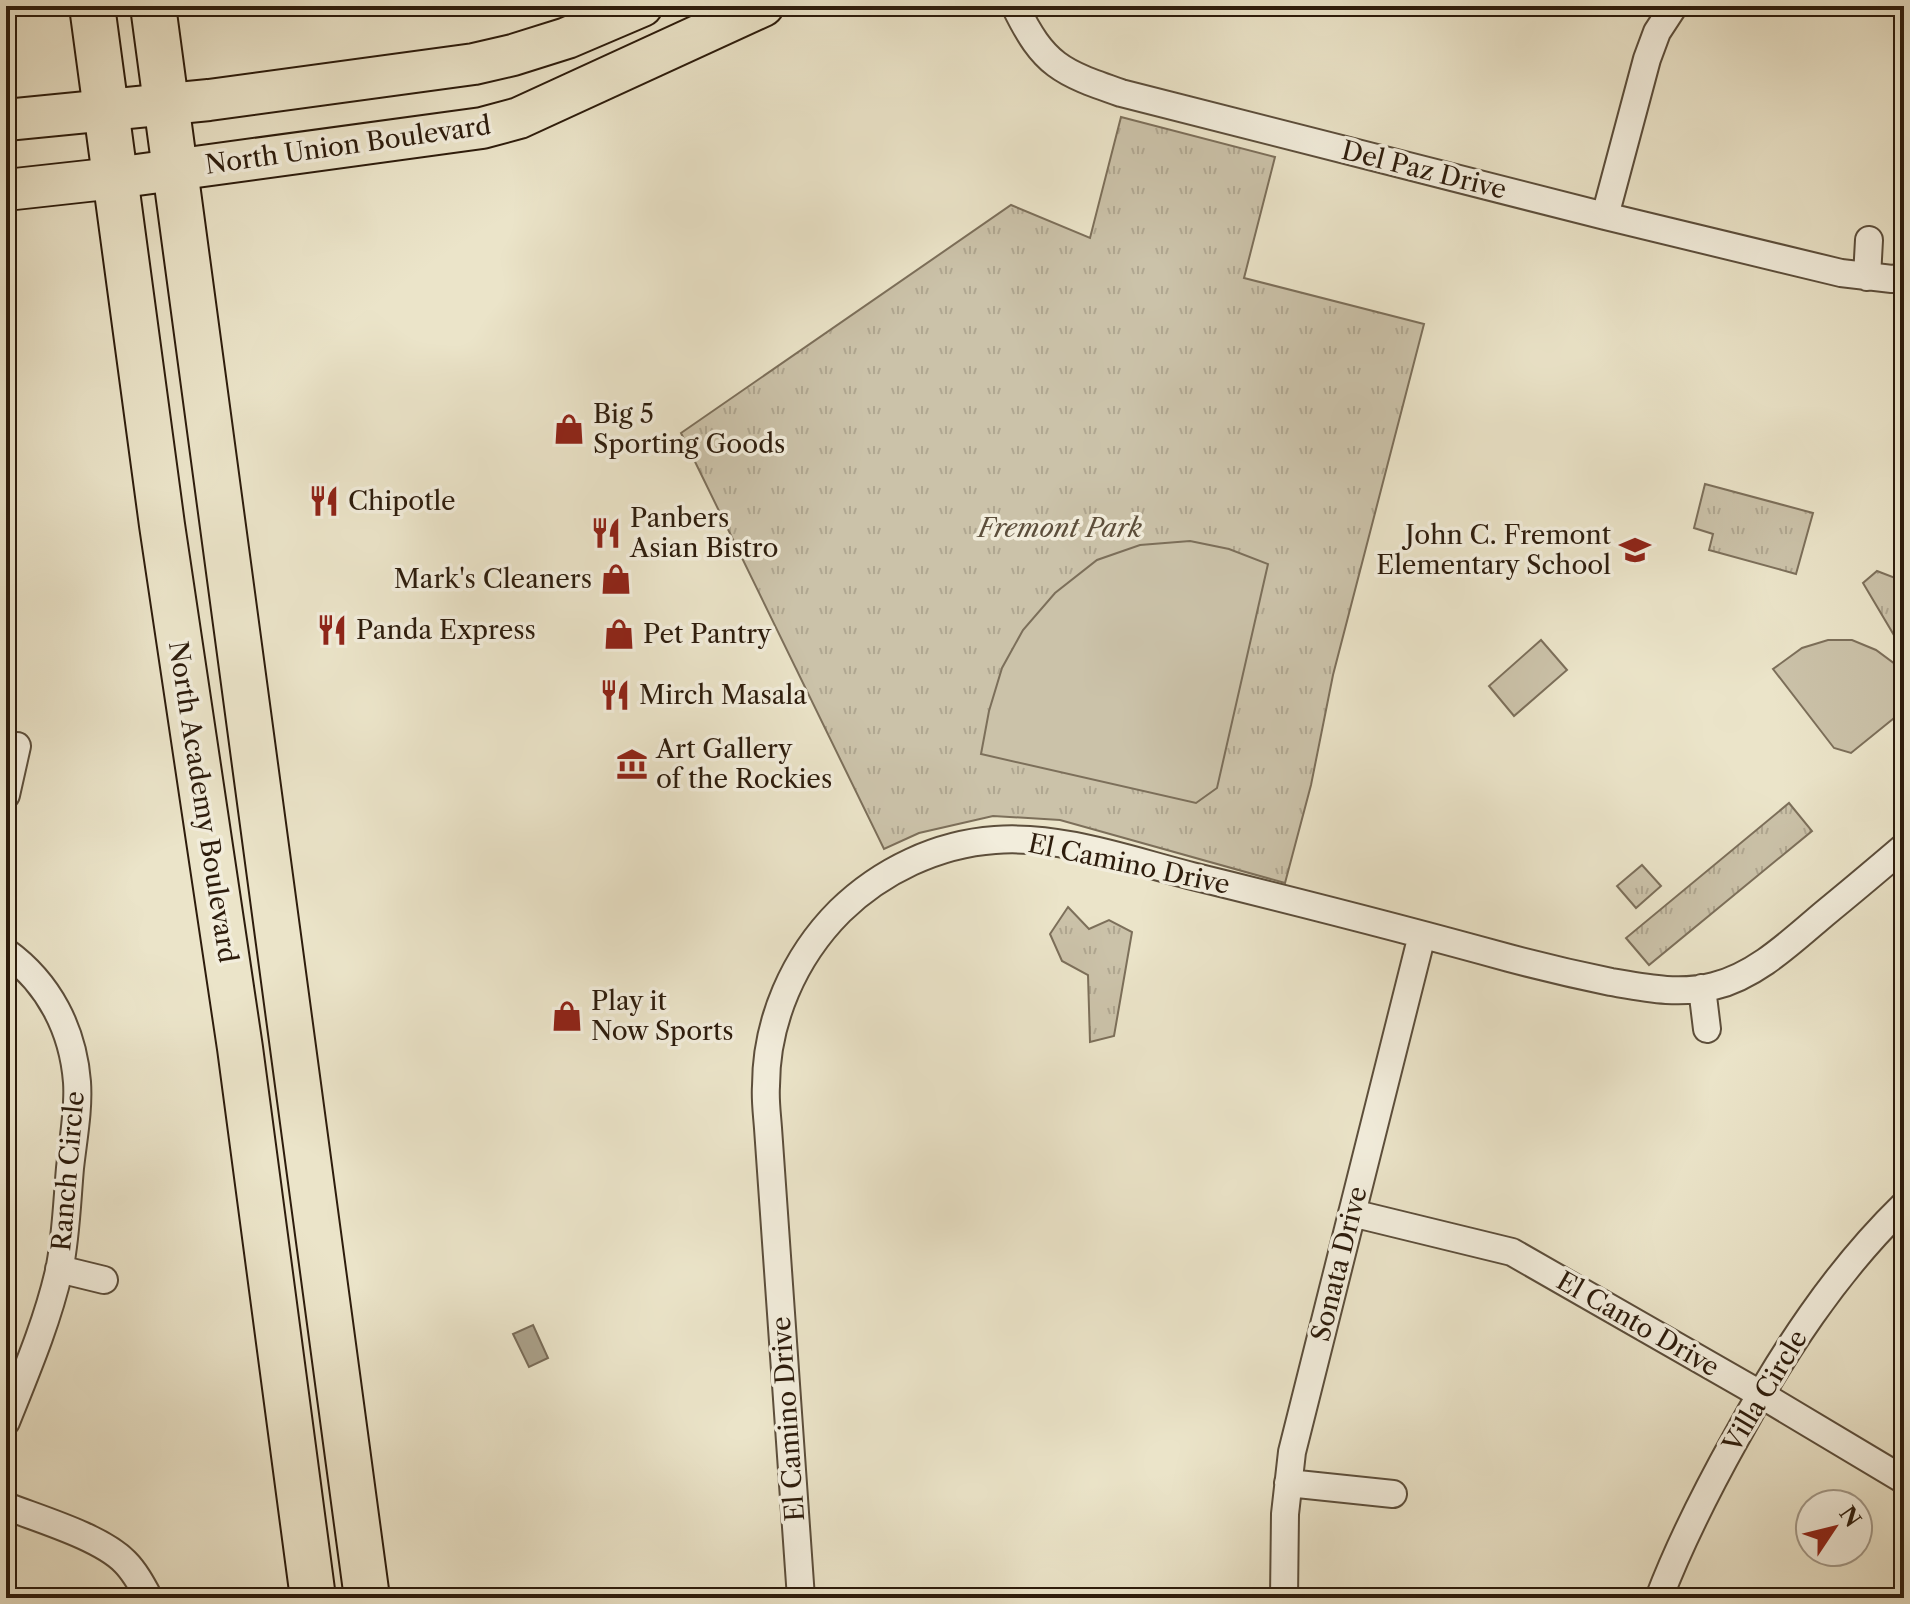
<svg xmlns="http://www.w3.org/2000/svg" width="1910" height="1604" font-family="'Libre Caslon Text',serif">
<style>
.grass{fill:url(#grass-tufts);stroke:#7c6f5a;stroke-width:2}
.pitch{fill:#cbc2a9;stroke:#7c6f5a;stroke-width:2}
.water{fill:#aaa089;stroke:#786b57;stroke-width:2}
.lines{fill:none;stroke-linecap:round;stroke-linejoin:round}
.street-casing{stroke:#5c4e3b;stroke-width:30}
.primary-casing{stroke:#2d1c0c;stroke-width:44}
.highway-casing{stroke:#2d1c0c;stroke-width:48}
.street{stroke:#f2eddc;stroke-width:26}
.primary{stroke:#ebe4c9;stroke-width:40}
.highway{stroke:#ebe4c9;stroke-width:44}
.labels{text-anchor:middle;dominant-baseline:central;stroke-width:7;stroke-linejoin:round;paint-order:stroke}
.street-label{font-size:26px;fill:#2d1c0c;stroke:#f2eddc}
.poi-label{font-size:26px;fill:#2d1c0c;stroke:#f2eddc;text-anchor:start}
.park-label{font-size:26px;font-style:italic;fill:#5c4e3b;stroke:#f2eddc}
</style>
<defs>
<pattern id="grass-tufts" width="24" height="20" patternUnits="userSpaceOnUse" patternTransform="scale(2)"><rect width="24" height="20" fill="#cbc2a9"/><path d="M3 7l-1-3M5 7V3M7 7l1-3M15 17l-1-3M17 17v-4M19 17l1-3" fill="none" stroke="#afa690"/></pattern>
</defs>
<rect width="100%" height="100%" fill="#ebe4c9"/>
<filter id="stains"><feTurbulence type="fractalNoise" baseFrequency=".0025" numOctaves="4"/><feColorMatrix values="0 0 0 0 .2 0 0 0 0 .09 0 0 0 0 .02 0 0 0 .5 -.17"/></filter>
<radialGradient id="worn" r=".72"><stop offset=".6" stop-color="#630" stop-opacity="0"/><stop offset="1" stop-color="#630" stop-opacity=".3"/></radialGradient>
<path class="grass" d="M1121,117L1275,157L1244,278L1424,324L1333,675L1311,785L1285,883L1060,820L993,816L919,833L884,849L681,433L1011,205L1090,238Z
M1705,484L1813,513L1796,574L1709,550L1713,534L1694,528Z
M1877,571L1898,579L1904,589V652L1863,583Z
M1789,803L1812,831L1649,965L1626,938Z
M1642,865L1661,886L1636,908L1617,886Z
M1068,907L1089,929L1109,920L1132,932L1114,1036L1090,1042L1088,975L1062,961L1050,934Z"/>
<path class="pitch" d="M1190,541L1229,549L1268,564L1217,788L1196,803L981,754L989,711L1002,668L1023,630L1055,593L1097,560L1140,545Z
M1541,640L1567,670L1514,716L1489,686Z
M1828,640H1852L1876,650L1899,667L1904,674V710L1851,753L1834,748L1773,669L1802,648Z"/>
<path class="water" d="M533,1325L548,1358L529,1367L513,1334Z"/>
<g class="lines">
<defs>
<path id="street" d="M1015,6C1044,66 1061,72 1121,93L1605,216L1841,273L1892,279L1904,277
M1605,216L1647,59L1657,32L1674,6
M1867,277L1869,240
M6,795L17,746
M6,952C49,983 73,1030 77,1082C79,1110 73,1140 70,1168C67,1202 66,1238 59,1271C47,1323 26,1372 6,1422
M1702,988L1707,1029
M1352,1213L1512,1252L1760,1394L1904,1480
M59,1269L104,1280
M1288,1483L1393,1494
M6,1506C39,1519 101,1537 125,1562C135,1572 142,1585 149,1598
M801,1598L768,1128C767,1114 765,1100 766,1086C766,1021 794,957 840,911C881,871 937,844 995,840C1061,835 1129,860 1192,876C1298,902 1404,929 1509,958C1543,967 1577,975 1611,982C1646,988 1679,995 1714,986C1756,976 1792,941 1824,914C1851,892 1877,870 1904,847
M1284,1598L1285,1514L1292,1452L1422,935
M1659,1598C1680,1543 1707,1490 1736,1438C1782,1354 1835,1272 1904,1205"/>
<path id="primary" d="M6,120L209,100L474,64L513,55L567,38L642,6
M6,190L115,178L482,128L519,118L763,6"/>
<path id="highway" d="M92,6L162,525L240,1048L313,1598
M153,6L367,1598"/>
</defs>
<use href="#street" class="street-casing"/>
<use href="#primary" class="primary-casing"/>
<use href="#highway" class="highway-casing"/>
<use href="#street" class="street"/>
<use href="#primary" class="primary"/>
<use href="#highway" class="highway"/>
</g>
<defs>
<symbol id="shop-bare" viewBox="-9 -9 18 18"><path d="M-5-2.5h2.3a2.7 3.5 0 0 1 5.4 0H5L5.5 6h-11ZM-1.5-2.5h3a1.5 2.3 0 0 0-3 0Z" fill="#8f2418" stroke="#f2eddc" stroke-width="2.5" paint-order="stroke"/></symbol>
<symbol id="restaurant-bare" viewBox="-9 -9 18 18"><path d="M-5-6h1v4h1v-4h1v4h1v-4h1v5L-1.5 .5V6h-2V.5L-5-1ZM5-6V6H3V1.5H1.5Q1.5-4 5-6Z" fill="#8f2418" stroke="#f2eddc" stroke-width="2.5" paint-order="stroke"/></symbol>
<symbol id="school-bare" viewBox="-9 -9 18 18"><path d="M0-5L7-2L0 1L-7-2ZM-4 1L0 2.5L4 1V4Q0 6-4 4Z" fill="#8f2418" stroke="#f2eddc" stroke-width="2.5" paint-order="stroke"/></symbol>
<symbol id="museum-bare" viewBox="-9 -9 18 18"><path d="M0-6L6-3V-2H-6V-3ZM-5-1h2V3h-2ZM-1-1h2V3h-2ZM3-1h2V3H3ZM-6 4H6V6H-6Z" fill="#8f2418" stroke="#f2eddc" stroke-width="2.5" paint-order="stroke"/></symbol>
</defs>
<g fill-rule="evenodd">
<use href="#shop-bare" x="547" y="407" width="44" height="44"/>
<use href="#restaurant-bare" x="302" y="479" width="44" height="44"/>
<use href="#restaurant-bare" x="584" y="511" width="44" height="44"/>
<use href="#school-bare" x="1613" y="528" width="44" height="44"/>
<use href="#shop-bare" x="594" y="557" width="44" height="44"/>
<use href="#restaurant-bare" x="310" y="608" width="44" height="44"/>
<use href="#shop-bare" x="597" y="612" width="44" height="44"/>
<use href="#restaurant-bare" x="593" y="673" width="44" height="44"/>
<use href="#museum-bare" x="610" y="742" width="44" height="44"/>
<use href="#shop-bare" x="545" y="994" width="44" height="44"/>
</g>
<g class="labels">
<g class="street-label">
<text transform="translate(348 145) rotate(-8)">North Union Boulevard</text>
<text transform="translate(1424 170) rotate(14)">Del Paz Drive</text>
<text transform="translate(203 802) rotate(81)">North Academy Boulevard</text>
<text transform="translate(1129 864) rotate(12)">El Camino Drive</text>
<text transform="translate(68 1171) rotate(-85)">Ranch Circle</text>
<text transform="translate(1339 1264) rotate(-76)">Sonata Drive</text>
<text transform="translate(1638 1324) rotate(30)">El Canto Drive</text>
<text transform="translate(1765 1391) rotate(-59)">Villa Circle</text>
<text transform="translate(788 1419) rotate(-94)">El Camino Drive</text>
</g>
<g class="poi-label">
<text x="593" y="414">Big 5<tspan x="593" dy="30">Sporting Goods</tspan></text>
<text x="348" y="501">Chipotle</text>
<text x="630" y="518">Panbers<tspan x="630" dy="30">Asian Bistro</tspan></text>
<text x="1611" y="535" text-anchor="end">John C. Fremont<tspan x="1611" dy="30">Elementary School</tspan></text>
<text x="592" y="579" text-anchor="end">Mark's Cleaners</text>
<text x="356" y="630">Panda Express</text>
<text x="643" y="634">Pet Pantry</text>
<text x="639" y="695">Mirch Masala</text>
<text x="656" y="749">Art Gallery<tspan x="656" dy="30">of the Rockies</tspan></text>
<text x="591" y="1001">Play it<tspan x="591" dy="30">Now Sports</tspan></text>
</g>
<g class="park-label">
<text x="1060" y="528">Fremont Park</text>
</g>
</g>
<rect width="1910" height="1604" fill="none" stroke="#ebe4c9" stroke-width="32"/>
<rect x="8" y="8" width="1894" height="1588" fill="none" stroke="#2d1c0c" stroke-width="4"/>
<rect x="16" y="16" width="1878" height="1572" fill="none" stroke="#2d1c0c" stroke-width="2"/>
<g transform="translate(1834 1528) rotate(55)"><circle r="38" fill="#f2eddc" stroke="#a39989" stroke-width="2"/>
<path d="M0-6L14 30L0 20L-14 30Z" fill="#8f2418"/>
<text y="-12" font-size="22" font-weight="bold" text-anchor="middle" fill="#2d1c0c">N</text>
</g>
<rect width="100%" height="100%" filter="url(#stains)"/>
<rect width="100%" height="100%" fill="url(#worn)"/>
</svg>
